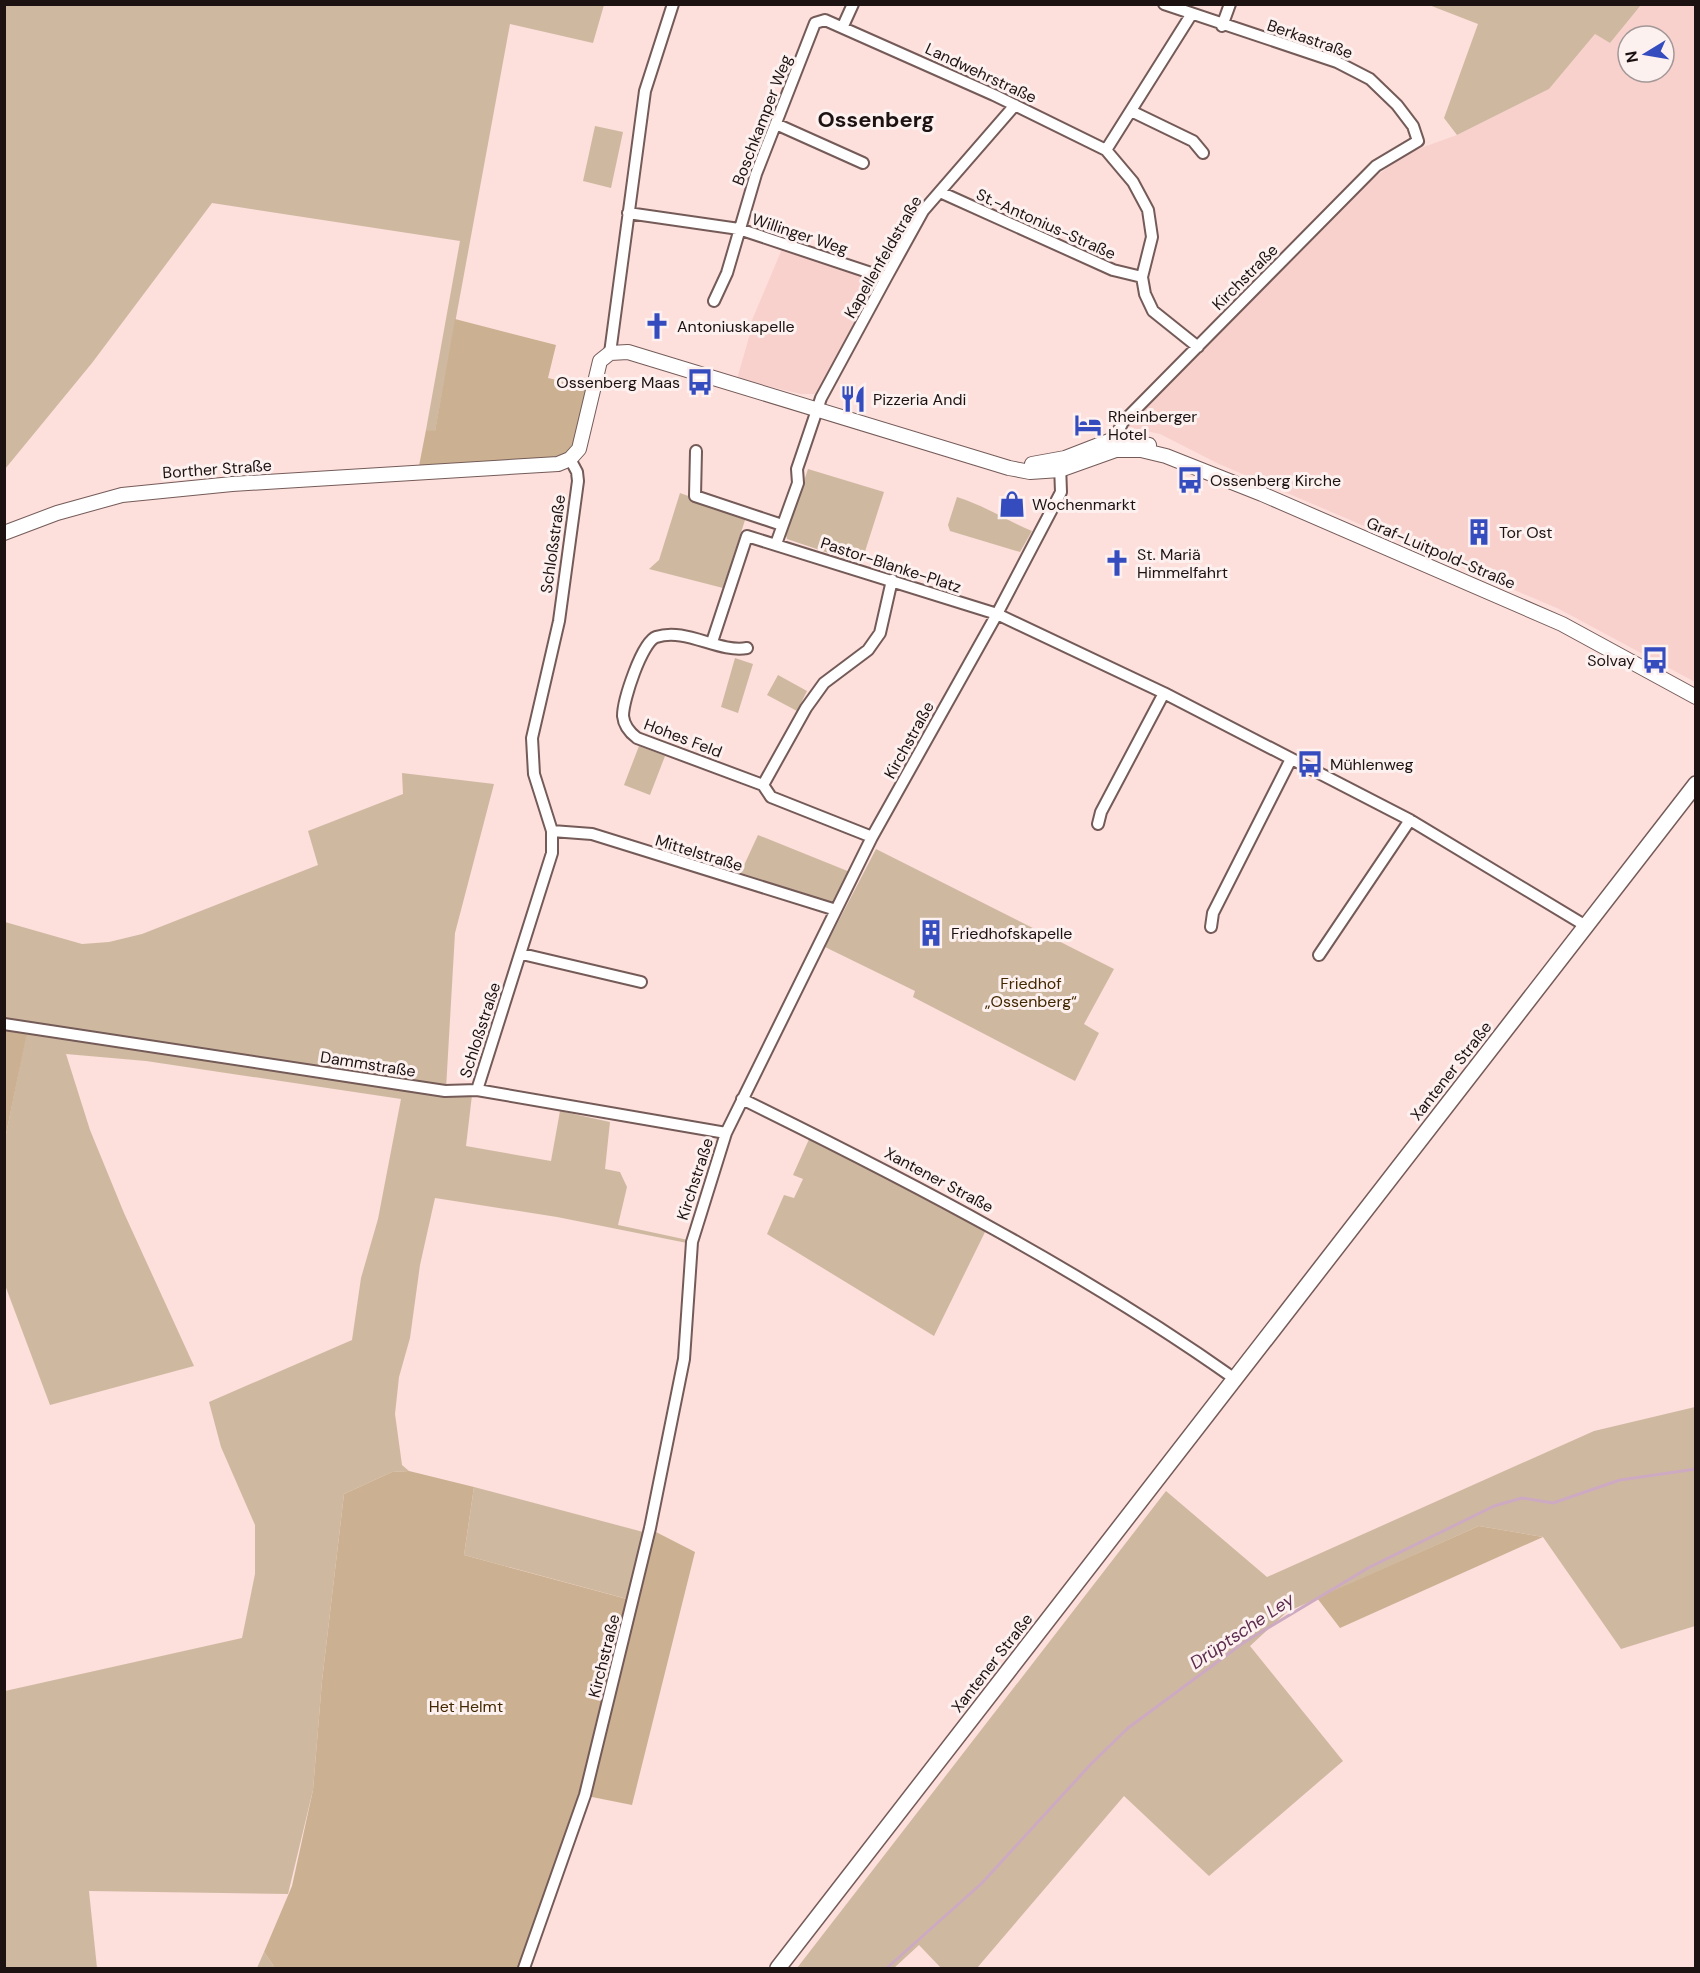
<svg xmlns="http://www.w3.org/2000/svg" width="1700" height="1973" font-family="'DM Sans',sans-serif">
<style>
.built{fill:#f8d1cd;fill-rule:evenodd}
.green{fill:#ceb9a0}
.forest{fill:#cbb191}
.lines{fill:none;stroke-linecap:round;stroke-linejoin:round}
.stream{stroke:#cdaac1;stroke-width:3}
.minor-casing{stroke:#745b58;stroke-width:14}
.tertiary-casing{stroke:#745b58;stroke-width:16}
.secondary-casing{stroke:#745b58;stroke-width:18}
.minor{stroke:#fff;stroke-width:10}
.tertiary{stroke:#fff;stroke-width:14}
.secondary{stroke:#fff;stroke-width:15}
.labels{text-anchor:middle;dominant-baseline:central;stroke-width:6;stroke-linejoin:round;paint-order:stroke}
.street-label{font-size:16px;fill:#1c1211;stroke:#fdf1f0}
.poi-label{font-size:16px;fill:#1c1211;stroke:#fdf1f0;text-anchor:start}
.park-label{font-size:16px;fill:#422800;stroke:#fdf1f0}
.water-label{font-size:18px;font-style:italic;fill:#5b2c4d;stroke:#fdf1f0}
.district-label{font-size:22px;font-weight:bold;fill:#1c1211;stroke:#fdf1f0}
</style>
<rect width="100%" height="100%" fill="#fddfdc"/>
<path class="built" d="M1641,5H1695V682L1559,609L1219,464L1160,434L1128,427L1371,180L1407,153L1457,135L1549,89L1595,34L1610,43ZM1628,36H1664V72H1628Z
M782,249L870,279L858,302L863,308L817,394H801L737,379L750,334L747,332Z"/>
<path class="green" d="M5,5H604L593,43L510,24L435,432L426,430L460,241L212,203L92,363L5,469Z
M1429,5L1641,4V5L1610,43L1595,34L1549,89L1457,135L1444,118L1478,24Z
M595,126L623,132L611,188L583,181Z
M808,469L884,492L861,564L787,539L786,535Z
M680,493L746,517L723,588L649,569L659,560Z
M957,497C983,505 1006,520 1032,531L1020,552L950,531L948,525Z
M735,658L753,664L738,713L721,707Z
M778,675L807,691L797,711L767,695Z
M639,746L665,756L650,795L624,785Z
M402,773L494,784L455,933L446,1089L5,1022V922L82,944L109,942L142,934L318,865L308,831L403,794Z
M758,835L850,872L831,905L739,876Z
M876,849L1114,969L1084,1024L1099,1033L1075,1081L913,997L915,991L825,947Z
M27,1030L472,1095L466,1146L551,1161L560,1111L610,1122L605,1169L620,1172L627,1187L618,1225L688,1240L687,1243L557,1217L435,1198L420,1265L410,1338L399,1377L395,1414L402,1465L409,1471L392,1472L344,1494L322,1681L313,1790L288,1894L89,1891L97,1968H5V1691L242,1638L255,1574V1525L221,1447L209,1402L352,1340L361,1278L378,1219L401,1099L146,1061L66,1054L90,1130L124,1213L194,1366L50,1405L5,1285V1139Z
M810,1137L986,1230L934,1336L767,1234L784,1195L794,1198L803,1179L793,1175Z
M1695,1407V1626L1621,1649L1543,1537L1479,1526L1287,1612L1250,1646L1343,1761L1209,1876L1124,1796L977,1968H941L919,1945L894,1968H797L1166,1491L1267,1577L1594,1431Z
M474,1487L647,1533L631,1600L464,1555Z
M264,1952L275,1968H257Z"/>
<path class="forest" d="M455,319L556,345L548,378L586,387L575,442L568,453L554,459L419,466L426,430L435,431Z
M5,1024L28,1028L5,1139Z
M409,1471L474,1487L464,1555L638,1602L654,1531L695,1552L632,1805L582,1795L521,1968H275L264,1952L292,1886L313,1790L322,1681L344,1494L392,1472Z
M1479,1526L1543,1537L1340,1628L1317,1598Z"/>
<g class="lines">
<path class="stream" d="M887,1968L982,1883L1091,1764L1128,1728L1243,1643L1368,1568L1494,1506L1522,1498L1553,1503L1620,1480L1696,1469"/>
<defs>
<path id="minor" d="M843,26L853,4
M1222,26L1230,4
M1131,111L1193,141L1203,153
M776,124L863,163
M1106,150L1191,15
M940,192L1113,270L1142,277
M628,213L739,229L886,278
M714,301L727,273L756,174L815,23L825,20L994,95L1106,150L1133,182L1148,210L1152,237L1142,277L1145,294L1153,311L1198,347
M610,353L645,91L673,4
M1115,444L1114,439L1123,422L1376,166L1418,141L1413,126L1397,105L1370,79L1337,62L1164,4
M696,451L695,496L782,525
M776,544L798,483L797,469L821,398L886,278L923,211L1015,105
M712,642L747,536L997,614L1164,693L1410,820L1586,926
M747,648C718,653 686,627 656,637C642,642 623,700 623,716C624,726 629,732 637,738L763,785L771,797L872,837
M763,785L806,708L824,683L868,650L880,633L892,580
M1098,824L1101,812L1164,693
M552,831L592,834L836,910
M1211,927L1213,913L1291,759
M522,954L641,982
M1319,955L1410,820
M4,1024L445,1091L477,1090L726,1133
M477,1090L552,853V831L534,774L532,738L559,621L578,481L577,472L570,459
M742,1099C911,1182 1081,1270 1235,1379
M524,1968L585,1795L650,1528L684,1359L692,1242L726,1133L872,837L997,614L1061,492L1060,465"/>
<path id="tertiary" d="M1032,464L1065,458L1114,439L1149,445
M4,533L57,513L122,495L232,484L558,464L570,459L579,449L600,361L610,353L628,352L1009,468L1030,472L1060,470L1116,450H1141L1166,456L1262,494L1562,624L1696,697"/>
<path id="secondary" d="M778,1968L1696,784"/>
</defs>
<use href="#minor" class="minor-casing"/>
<use href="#tertiary" class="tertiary-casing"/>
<use href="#secondary" class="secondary-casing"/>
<use href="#minor" class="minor"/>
<use href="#tertiary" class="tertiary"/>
<use href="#secondary" class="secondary"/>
</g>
<defs>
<symbol id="church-bare" viewBox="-9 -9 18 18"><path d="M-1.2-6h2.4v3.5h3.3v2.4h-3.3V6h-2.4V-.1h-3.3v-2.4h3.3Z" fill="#354cbe" stroke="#fdf1f0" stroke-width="2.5" paint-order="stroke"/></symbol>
<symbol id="bus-bare" viewBox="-9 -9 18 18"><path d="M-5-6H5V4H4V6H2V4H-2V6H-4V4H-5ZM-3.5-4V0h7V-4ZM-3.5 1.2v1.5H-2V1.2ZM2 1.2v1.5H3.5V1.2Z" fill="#354cbe" stroke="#fdf1f0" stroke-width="2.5" paint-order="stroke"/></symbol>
<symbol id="restaurant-bare" viewBox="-9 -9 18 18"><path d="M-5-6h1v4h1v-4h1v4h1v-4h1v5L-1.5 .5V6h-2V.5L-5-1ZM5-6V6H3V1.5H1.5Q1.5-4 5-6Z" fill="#354cbe" stroke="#fdf1f0" stroke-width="2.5" paint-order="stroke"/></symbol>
<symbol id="hotel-bare" viewBox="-9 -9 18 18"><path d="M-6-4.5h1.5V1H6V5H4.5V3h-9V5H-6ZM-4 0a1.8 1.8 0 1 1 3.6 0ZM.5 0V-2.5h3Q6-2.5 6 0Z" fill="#354cbe" stroke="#fdf1f0" stroke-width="2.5" paint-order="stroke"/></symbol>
<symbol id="shop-bare" viewBox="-9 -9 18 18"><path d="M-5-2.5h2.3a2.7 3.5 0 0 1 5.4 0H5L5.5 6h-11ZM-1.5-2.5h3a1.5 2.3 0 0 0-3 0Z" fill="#354cbe" stroke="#fdf1f0" stroke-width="2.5" paint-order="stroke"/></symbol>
<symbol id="building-bare" viewBox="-9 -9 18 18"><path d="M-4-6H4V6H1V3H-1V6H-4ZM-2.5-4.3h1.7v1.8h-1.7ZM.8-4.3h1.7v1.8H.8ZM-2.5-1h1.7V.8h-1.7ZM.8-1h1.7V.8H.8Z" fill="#354cbe" stroke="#fdf1f0" stroke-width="2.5" paint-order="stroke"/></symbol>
</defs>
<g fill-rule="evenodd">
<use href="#church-bare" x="638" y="307" width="38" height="38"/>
<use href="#bus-bare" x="681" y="363" width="38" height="38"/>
<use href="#restaurant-bare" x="834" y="380" width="38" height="38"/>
<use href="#hotel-bare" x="1069" y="406" width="38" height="38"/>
<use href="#bus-bare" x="1171" y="461" width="38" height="38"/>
<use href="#shop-bare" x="993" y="485" width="38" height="38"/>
<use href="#building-bare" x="1460" y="513" width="38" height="38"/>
<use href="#church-bare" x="1098" y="544" width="38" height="38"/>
<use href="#bus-bare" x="1636" y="641" width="38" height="38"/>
<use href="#bus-bare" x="1291" y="745" width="38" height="38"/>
<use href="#building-bare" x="912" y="914" width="38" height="38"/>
</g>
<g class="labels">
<g class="street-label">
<text transform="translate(1310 39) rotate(19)">Berkastraße</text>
<text transform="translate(981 73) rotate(25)">Landwehrstraße</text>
<text transform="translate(762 120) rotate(-69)">Boschkamper Weg</text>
<text transform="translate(1046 224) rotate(24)">St.-Antonius-Straße</text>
<text transform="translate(800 234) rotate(18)">Willinger Weg</text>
<text transform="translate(883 257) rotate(-60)">Kapellenfeldstraße</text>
<text transform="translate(1245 277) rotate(-45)">Kirchstraße</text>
<text transform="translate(217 469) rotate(-4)">Borther Straße</text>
<text transform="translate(553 544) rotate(-82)">Schloßstraße</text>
<text transform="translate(1441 553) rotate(23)">Graf-Luitpold-Straße</text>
<text transform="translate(891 565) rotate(18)">Pastor-Blanke-Platz</text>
<text transform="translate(683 738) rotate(21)">Hohes Feld</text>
<text transform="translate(909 740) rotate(-61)">Kirchstraße</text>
<text transform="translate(699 853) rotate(17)">Mittelstraße</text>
<text transform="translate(480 1030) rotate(-72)">Schloßstraße</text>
<text transform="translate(368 1064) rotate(9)">Dammstraße</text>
<text transform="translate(1451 1071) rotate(-52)">Xantener Straße</text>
<text transform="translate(695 1179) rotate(-72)">Kirchstraße</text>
<text transform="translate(939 1180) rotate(28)">Xantener Straße</text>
<text transform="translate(604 1656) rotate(-76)">Kirchstraße</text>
<text transform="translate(992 1663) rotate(-52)">Xantener Straße</text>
</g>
<g class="poi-label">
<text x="677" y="326">Antoniuskapelle</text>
<text x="680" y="382" text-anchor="end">Ossenberg Maas</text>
<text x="873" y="399">Pizzeria Andi</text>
<text x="1108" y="416">Rheinberger<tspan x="1108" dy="18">Hotel</tspan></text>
<text x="1210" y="480">Ossenberg Kirche</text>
<text x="1032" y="504">Wochenmarkt</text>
<text x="1499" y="532">Tor Ost</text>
<text x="1137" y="554">St. Mariä<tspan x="1137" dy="18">Himmelfahrt</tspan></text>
<text x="1635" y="660" text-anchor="end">Solvay</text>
<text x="1330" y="764">Mühlenweg</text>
<text x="951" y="933">Friedhofskapelle</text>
</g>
<g class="park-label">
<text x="1031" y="983">Friedhof<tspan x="1031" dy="18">„Ossenberg“</tspan></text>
<text x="466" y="1706">Het Helmt</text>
</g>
<g class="water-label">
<text transform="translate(1242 1631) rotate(-34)">Drüptsche Ley</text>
</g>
<g class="district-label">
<text x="876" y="119">Ossenberg</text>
</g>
</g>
<rect width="1700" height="1973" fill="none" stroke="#1c1211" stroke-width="12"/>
<g transform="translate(1646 54) rotate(259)"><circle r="28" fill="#fdf1f0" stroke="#a39897" stroke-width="1.5"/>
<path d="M0-4.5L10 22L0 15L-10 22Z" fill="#354cbe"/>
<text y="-9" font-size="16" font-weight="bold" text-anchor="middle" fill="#1c1211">N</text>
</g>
</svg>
